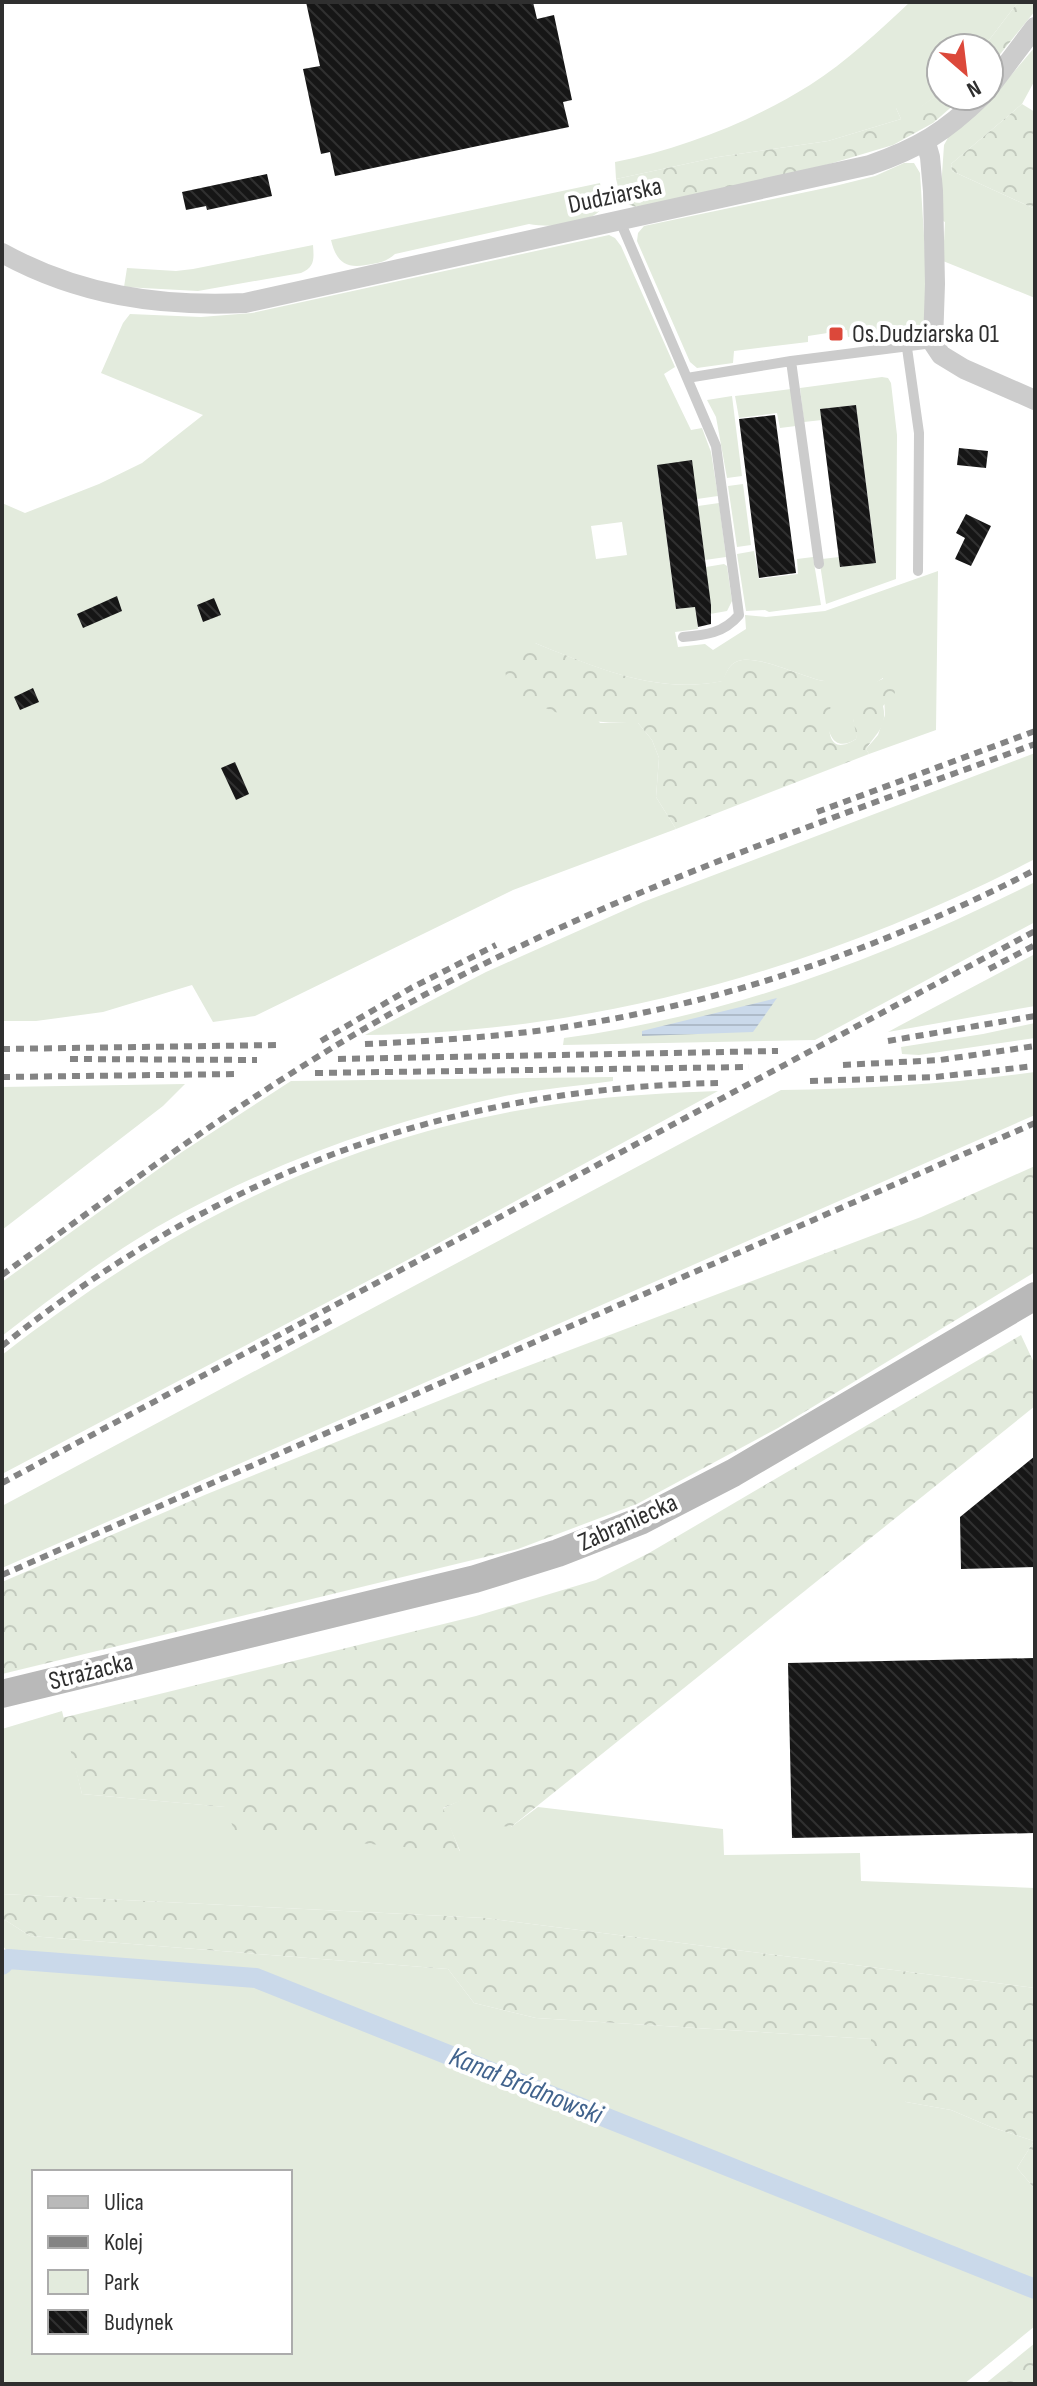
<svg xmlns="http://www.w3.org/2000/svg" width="1037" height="2386" font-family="'Sofia Sans Condensed',sans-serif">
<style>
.green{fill:#e3ebdd;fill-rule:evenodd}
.forest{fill:url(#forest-crowns)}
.water{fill:url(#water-rules)}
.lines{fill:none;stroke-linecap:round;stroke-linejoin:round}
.canal{stroke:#cad9ea;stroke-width:20}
.building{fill:url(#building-back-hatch)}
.service{stroke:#ccc;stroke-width:10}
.minor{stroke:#ccc;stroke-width:20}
.secondary{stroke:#b9b9b9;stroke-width:28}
.rail{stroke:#848484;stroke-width:6;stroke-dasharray:8 6;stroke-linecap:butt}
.poi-dot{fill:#dc483a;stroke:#fff;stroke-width:3}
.labels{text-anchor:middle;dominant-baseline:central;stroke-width:8;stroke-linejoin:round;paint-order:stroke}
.street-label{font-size:26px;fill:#2f2f2f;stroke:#fff}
.poi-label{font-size:26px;fill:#2f2f2f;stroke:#fff;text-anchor:start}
.water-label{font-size:28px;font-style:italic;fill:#41638d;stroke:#fff}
</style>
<defs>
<pattern id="forest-crowns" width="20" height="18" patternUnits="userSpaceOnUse" patternTransform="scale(2)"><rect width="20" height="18" fill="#e3ebdd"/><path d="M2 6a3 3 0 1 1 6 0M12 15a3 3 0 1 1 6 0" fill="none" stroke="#c3cabe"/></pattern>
<pattern id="water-rules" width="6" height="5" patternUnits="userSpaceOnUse" patternTransform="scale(2)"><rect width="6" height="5" fill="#cad9ea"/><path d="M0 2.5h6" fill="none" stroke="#aebbc9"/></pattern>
<pattern id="building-back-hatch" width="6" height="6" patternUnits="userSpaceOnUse" patternTransform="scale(2)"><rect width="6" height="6" fill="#161616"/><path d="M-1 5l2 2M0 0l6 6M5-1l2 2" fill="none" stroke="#303030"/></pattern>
</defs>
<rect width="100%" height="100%" fill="#fff"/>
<path class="green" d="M910,2H1018L983,48H941V92L913,113L896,108L901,119L828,141L718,157L616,179L615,162C682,149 751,122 810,85C846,62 879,31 910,2Z
M1035,47V80L1022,104L951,164L952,171L1035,209V298L943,261L945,222L939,219L944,145L949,136L995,94Z
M904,163H914L920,173L929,314C925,328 922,334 907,337L906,329L848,337L847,330L808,336V342L734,351L733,363L697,368L690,362L637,241L638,233L644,226L835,186L875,176Z
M600,183L604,206C590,226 551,228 529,224L395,254C386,262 379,263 366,265C345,269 336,261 331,240Z
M609,235L615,238L621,246L675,367L664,374L691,430L702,428L711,452L718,496L697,499L657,466L676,609L695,607L698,629L675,632L678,647L705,644L713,650L746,629L745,615L766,617L825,611L938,571L936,730L869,754L866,749L878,735L885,715L883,678L877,682L853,719L857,733L856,739C821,761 826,701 824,681C802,677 758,654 738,661C729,664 726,673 723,681C657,695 594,667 535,643L600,723H638L652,740L659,758L656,797L676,829L513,890L255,1016L213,1022L192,985L103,1012L36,1021H2V503L25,513L99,484L142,463L203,415L101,373L123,323L130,314L201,317L252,313ZM622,522L627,555L596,559L591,526Z
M313,245C314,259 315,267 301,273L198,291L124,287L127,268L176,271L193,269Z
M882,377L888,378L891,383L897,435L896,579L826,604L820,564L822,559L839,557L841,567L876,562L856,405L821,409L822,420L804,422L800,388Z
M791,389L796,426L780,428L777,413L739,418L735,396Z
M732,396L742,476L727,478L716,417L707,400Z
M743,484L751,545L737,547L728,486Z
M719,503L726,557L705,560L698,506Z
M754,551L759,579L798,574L797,559L813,557L821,605L769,612L765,610L746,611L737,554Z
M724,564L727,566L732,601L727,611L710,614L706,567Z
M1035,753V859C827,966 599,1033 365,1035L486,972L643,902Z
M1035,882V922L815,1040L563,1045L564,1038C730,1016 886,957 1035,882Z
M1035,954V1006L888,1032L899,1026Z
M1035,1023V1038L919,1055L902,1054L901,1047L983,1034Z
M1035,1072V1115L2,1568V1506L781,1090C866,1089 951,1084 1035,1072Z
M613,1077V1081C577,1086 541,1089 505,1096C393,1120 283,1159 182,1213C118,1247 59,1292 2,1336V1282L182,1152L291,1081Z
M185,1084L163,1106L2,1230V1087Z
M718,1091L415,1256L2,1474V1355C175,1220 352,1131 572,1102C621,1095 669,1093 718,1091Z
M62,1711L82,1794L226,1807L460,1851L442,1809L465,1798L511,1827L538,1807L723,1829L724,1855L860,1853L861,1881L1035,1888V1988L485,1918L2,1894V1729Z
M2,1918L30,1936L448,1969L474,2003L536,2018L872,2039L906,2102L951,2110L991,2127L1034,2141L1017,2168L1035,2189V2326L964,2384H2V1956L7,1952L2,1944ZM34,2172H290V2352H34Z"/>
<path class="forest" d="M1018,2H1035V11L989,68V48H983Z
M941,92V96H964L933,123L893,145L816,168L639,207C621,206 620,194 616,179L718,157L828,141L901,119L896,108L906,103L913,112Z
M1022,104L1035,112V209L952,171L951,164Z
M535,643C595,667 657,695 722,681C726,673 729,664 738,661C758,654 802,677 824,681L833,694C829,712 820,762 856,739C857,731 854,727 853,719C852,697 869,682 889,677L892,679L895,693L883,706C888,727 876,733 866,749L869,754L676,829L656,797L659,758L652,740L638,723C581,723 554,718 507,685L505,669L511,654Z
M1035,1166V1272L778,1428L637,1504L518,1549L2,1674V1582L207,1494L488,1381L921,1217Z
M1021,1335L1035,1365V1406L511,1827L486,1824L465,1799L443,1808L460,1852L235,1832L225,1807L82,1794L62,1718L476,1616L596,1580L649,1553Z
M2,1894L485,1918L1035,1988V2189L1017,2168L1034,2141L991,2127L951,2110L906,2102L884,2083L870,2067L871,2039L536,2018L474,2003L448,1969L30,1936L2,1918Z
M1035,2343V2384H985Z"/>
<path class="water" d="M777,998L753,1032L642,1036V1031Z"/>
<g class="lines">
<path class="canal" d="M2,1965L8,1959L256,1978L1035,2289"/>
</g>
<path class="building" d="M306,2H533L537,19L554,15L572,100L563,102L569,127L335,176L330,152L321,154L303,69L320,66Z
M267,174L272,196L207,210L206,206L186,210L182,192Z
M856,405L876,563L840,567L820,409Z
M775,415L796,573L759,578L739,419Z
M959,448L988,451L986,468L957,465Z
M692,460L711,605V624L698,627L695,607L676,609L657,465Z
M966,514L991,526L971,566L955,559L965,538L956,533Z
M117,596L122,611L83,628L77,614Z
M214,598L221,615L203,622L197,605Z
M33,688L39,702L20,710L14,697Z
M235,762L249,794L236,800L221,768Z
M1035,1456V1567L961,1569L960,1517Z
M1035,1658V1833L792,1838L788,1663Z"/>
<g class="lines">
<path class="service" d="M620,221L716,446L739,615C724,633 706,635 683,637
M907,348L919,433L918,571
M791,361L819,564
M687,378L791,361L933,343"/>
<path class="minor" d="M989,88L1035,27
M926,143L930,157L933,191L935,284L933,343L941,355L964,369L1035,400
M2,253C78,295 159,307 245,303L870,165C919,148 945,132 982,96"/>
<path class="secondary" d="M2,1694L475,1579L558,1553L640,1521L733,1473L1035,1296"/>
<path class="rail" d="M817,812L1035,731
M989,969L1035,945
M321,1041L411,988L496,945
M888,1041L1035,1016
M365,1044C432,1041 499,1037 565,1027C730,1002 887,946 1035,870
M2,1049L277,1045
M70,1059L257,1060
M338,1059L778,1051
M843,1065L940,1060L1035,1046
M315,1073L749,1067
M2,1077L237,1074
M810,1081L935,1077L1035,1066
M2,1275C144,1172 285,1068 441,986C630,886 834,818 1035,744
M2,1346C215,1176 444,1088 718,1083
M262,1357L336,1318
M2,1483L1035,931
M2,1575L1035,1123"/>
</g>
<rect class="poi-dot" x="828" y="326" width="16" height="16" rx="4"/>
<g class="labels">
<g class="street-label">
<text transform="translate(615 196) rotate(-12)">Dudziarska</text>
<text transform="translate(628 1523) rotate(-24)">Zabraniecka</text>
<text transform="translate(91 1672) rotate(-14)">Strażacka</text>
</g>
<g class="poi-label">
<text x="852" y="334">Os.Dudziarska 01</text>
</g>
<g class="water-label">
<text transform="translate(526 2086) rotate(22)">Kanał Bródnowski</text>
</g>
</g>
<rect width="1037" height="2386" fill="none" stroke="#2f2f2f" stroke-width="8"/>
<rect x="32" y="2170" width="260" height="184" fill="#ffffff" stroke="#acacac" stroke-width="2"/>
<rect x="48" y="2196" width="40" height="12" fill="#b9b9b9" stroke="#acacac" stroke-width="2"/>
<text x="104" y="2210" font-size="24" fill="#2f2f2f">Ulica</text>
<rect x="48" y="2236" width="40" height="12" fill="#848484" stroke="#acacac" stroke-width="2"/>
<text x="104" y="2250" font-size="24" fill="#2f2f2f">Kolej</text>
<rect x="48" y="2270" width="40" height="24" fill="#e3ebdd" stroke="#acacac" stroke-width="2"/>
<text x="104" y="2290" font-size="24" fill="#2f2f2f">Park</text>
<rect x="48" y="2310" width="40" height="24" fill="url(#building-back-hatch)" stroke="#acacac" stroke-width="2"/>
<text x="104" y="2330" font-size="24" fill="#2f2f2f">Budynek</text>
<g transform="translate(965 72) rotate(152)"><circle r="38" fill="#ffffff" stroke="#acacac" stroke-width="2"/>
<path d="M0-6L14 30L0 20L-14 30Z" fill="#dc483a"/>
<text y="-12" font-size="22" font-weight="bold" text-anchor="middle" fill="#2f2f2f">N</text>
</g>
</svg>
